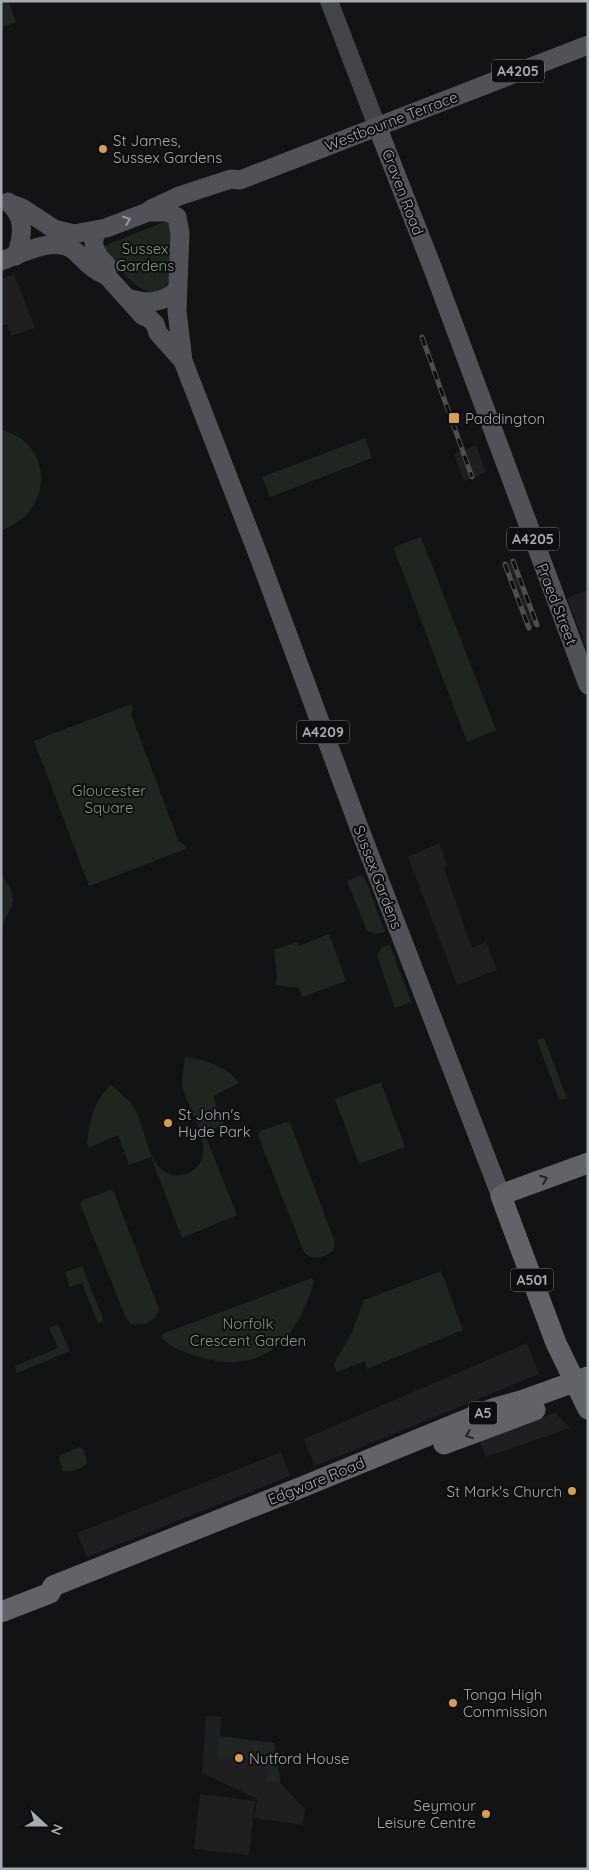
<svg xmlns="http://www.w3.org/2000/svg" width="589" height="1870" font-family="Quicksand,sans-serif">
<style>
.built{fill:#1f1f21}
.green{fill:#1f2620}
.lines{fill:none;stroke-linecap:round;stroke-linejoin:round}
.secondary{stroke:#424448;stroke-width:18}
.primary{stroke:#505257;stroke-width:19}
.highway{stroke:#616369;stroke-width:21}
.rail-casing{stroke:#4d4f53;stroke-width:5}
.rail{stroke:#0e0e0f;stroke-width:3;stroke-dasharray:9;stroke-linecap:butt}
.oneway{stroke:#9598a0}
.oneway2{stroke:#232326}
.poi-dot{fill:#d99f45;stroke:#0e0e0f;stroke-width:2}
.labels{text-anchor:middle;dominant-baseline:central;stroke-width:4;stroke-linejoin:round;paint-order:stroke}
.shield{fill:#0e0e0f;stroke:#787b81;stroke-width:1}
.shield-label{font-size:14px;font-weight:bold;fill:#a6aab2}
.street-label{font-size:15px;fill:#a6aab2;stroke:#0e0e0f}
.poi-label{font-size:15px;fill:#a6aab2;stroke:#0e0e0f;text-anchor:start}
.park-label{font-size:15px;fill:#7f9b7f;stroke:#0e0e0f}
</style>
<rect width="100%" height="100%" fill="#121314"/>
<path class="built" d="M14,274L35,328L11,336L7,324L1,326V279Z
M476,445L486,472L464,481L454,454Z
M515,560L539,624L526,629L502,565Z
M588,590V652L567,598Z
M439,843L448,866L444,868L472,948L486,942L497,970L457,985L408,857Z
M527,1343L539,1374L315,1466L304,1439Z
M555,1413L570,1428L486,1457L479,1439Z
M281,1452L290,1476L87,1557L77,1533Z
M206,1716L221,1717L220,1736L274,1743L281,1784L305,1809L303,1825L254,1818L257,1799L202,1773Z
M200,1794L255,1801L249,1855L194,1849Z"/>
<path class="green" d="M1,1H8L16,22L1,28Z
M169,220L172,222C171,240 173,259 170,277C168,283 164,289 158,292C140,298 113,261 102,249L103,246Z
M1,430C56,443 53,514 1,530Z
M365,438L372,458L270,497L262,477Z
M421,537L496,730L467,742L394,549V547Z
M131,704L133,708L131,714L179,842L185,845L186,849L89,886L34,741Z
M1,875L10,887L13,900L11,908L5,918L1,934Z
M361,875L365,878L385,932L377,934L367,931L347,881Z
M329,934L346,981L302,997L299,988L276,985L277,975L274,950L297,942L299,946Z
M390,945L411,1002L395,1008L377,955L382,947Z
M544,1038L567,1098L559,1100L537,1040Z
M185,1057C205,1059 227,1067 239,1083L213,1096L224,1125L204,1132L237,1215L182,1238L151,1157L129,1165L118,1135L90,1147L88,1146L87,1143C89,1123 95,1098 111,1085C118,1092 128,1098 133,1106C146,1125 146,1167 170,1174C177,1177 186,1175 192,1171C220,1152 188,1111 183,1088C181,1079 184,1067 185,1057Z
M381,1082L405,1147L359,1164L335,1099Z
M286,1122L290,1123L335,1242L333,1251C324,1257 313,1262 304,1252L258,1136L260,1131Z
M110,1190L114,1192L159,1309C157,1321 142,1327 131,1324L126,1318L80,1204L83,1200Z
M82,1266L104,1321L98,1323L82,1283L70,1287L65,1272Z
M441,1271L463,1330L367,1369L365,1361L337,1372L334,1364L352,1332L364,1300Z
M312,1278L314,1282C298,1338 264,1375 203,1358C189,1354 171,1348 161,1338L162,1334Z
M58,1324L70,1351L17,1373L15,1366L58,1348L49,1328Z
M80,1447L84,1450L87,1463C83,1468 70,1473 63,1471L59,1459L60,1455Z
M219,1736L274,1743L280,1784L266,1781L267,1765L246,1761L245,1759L217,1757Z"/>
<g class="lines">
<path class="secondary" d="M329,1L377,126"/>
<path class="primary" d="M377,126L433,269L588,685
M8,202C26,217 23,236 16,256
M11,204L22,208L54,229L74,234L106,228L148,212H168L177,217L180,233L177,311L183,361L259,557L360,830L501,1196
M151,209L179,196L231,179L240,180L588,45
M97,230C90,244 95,254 106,264L107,276L143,316L149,318L155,324L158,333L183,361
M1,261C23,253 56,234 76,252C86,262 94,271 107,276
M128,298C147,304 162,304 177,290"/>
<path class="highway" d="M588,1163L506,1193L501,1196L556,1343L588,1409
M444,1444L535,1410
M1,1612L50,1593L53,1586L302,1487L495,1408L524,1400L588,1377"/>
<defs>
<path id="rail" d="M422,337L472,477
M513,561L537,625
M505,564L529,628"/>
</defs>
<use href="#rail" class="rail-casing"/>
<use href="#rail" class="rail"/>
</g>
<defs><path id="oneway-chevron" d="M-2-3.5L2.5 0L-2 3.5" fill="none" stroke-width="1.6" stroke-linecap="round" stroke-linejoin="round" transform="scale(1.25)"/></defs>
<use class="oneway" href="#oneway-chevron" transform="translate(127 220) rotate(-21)"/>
<g class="oneway2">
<use href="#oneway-chevron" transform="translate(544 1179) rotate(-21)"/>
<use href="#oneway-chevron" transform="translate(469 1435) rotate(159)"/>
</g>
<g class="poi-dot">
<circle cx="103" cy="149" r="5"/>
<rect x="448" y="412" width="12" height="12" rx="2.5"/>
<circle cx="168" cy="1123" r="5"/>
<circle cx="572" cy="1491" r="5"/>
<circle cx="453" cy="1703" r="5"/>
<circle cx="239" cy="1758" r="5"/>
<circle cx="486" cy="1814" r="5"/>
</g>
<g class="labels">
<g class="shield">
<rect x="492" y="59.5" width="52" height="23" rx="4"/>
<rect x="507" y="527.5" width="52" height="23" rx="4"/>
<rect x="297" y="720.5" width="52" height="23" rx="4"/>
<rect x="511" y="1268.5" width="42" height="23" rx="4"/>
<rect x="469" y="1401.5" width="28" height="23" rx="4"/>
</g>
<g class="shield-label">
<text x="518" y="71">A4205</text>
<text x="533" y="539">A4205</text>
<text x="323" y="732">A4209</text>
<text x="532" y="1280">A501</text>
<text x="483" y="1413">A5</text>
</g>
<g class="street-label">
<text transform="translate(391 121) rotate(-21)">Westbourne Terrace</text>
<text transform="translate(403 192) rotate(69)">Craven Road</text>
<text transform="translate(557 604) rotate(69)">Praed Street</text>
<text transform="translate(378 877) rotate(69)">Sussex Gardens</text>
<text transform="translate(316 1481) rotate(-22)">Edgware Road</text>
</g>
<g class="poi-label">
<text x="113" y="140">St James,<tspan x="113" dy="17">Sussex Gardens</tspan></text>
<text x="465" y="418">Paddington</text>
<text x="178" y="1114">St John's<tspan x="178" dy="17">Hyde Park</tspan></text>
<text x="562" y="1491" text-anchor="end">St Mark's Church</text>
<text x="463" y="1694">Tonga High<tspan x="463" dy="17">Commission</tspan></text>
<text x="249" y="1758">Nutford House</text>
<text x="476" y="1805" text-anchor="end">Seymour<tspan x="476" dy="17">Leisure Centre</tspan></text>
</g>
<g class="park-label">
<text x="145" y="248">Sussex<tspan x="145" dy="17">Gardens</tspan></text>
<text x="109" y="790">Gloucester<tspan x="109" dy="17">Square</tspan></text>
<text x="248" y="1323">Norfolk<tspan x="248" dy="17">Crescent Garden</tspan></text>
</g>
</g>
<rect width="589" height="1870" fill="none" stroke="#a6aab2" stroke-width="5"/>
<g transform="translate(45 1825) rotate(111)" stroke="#0e0e0f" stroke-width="4" paint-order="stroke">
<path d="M0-4L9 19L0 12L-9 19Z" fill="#a6aab2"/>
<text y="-8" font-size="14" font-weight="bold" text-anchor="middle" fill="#a6aab2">N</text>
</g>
</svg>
